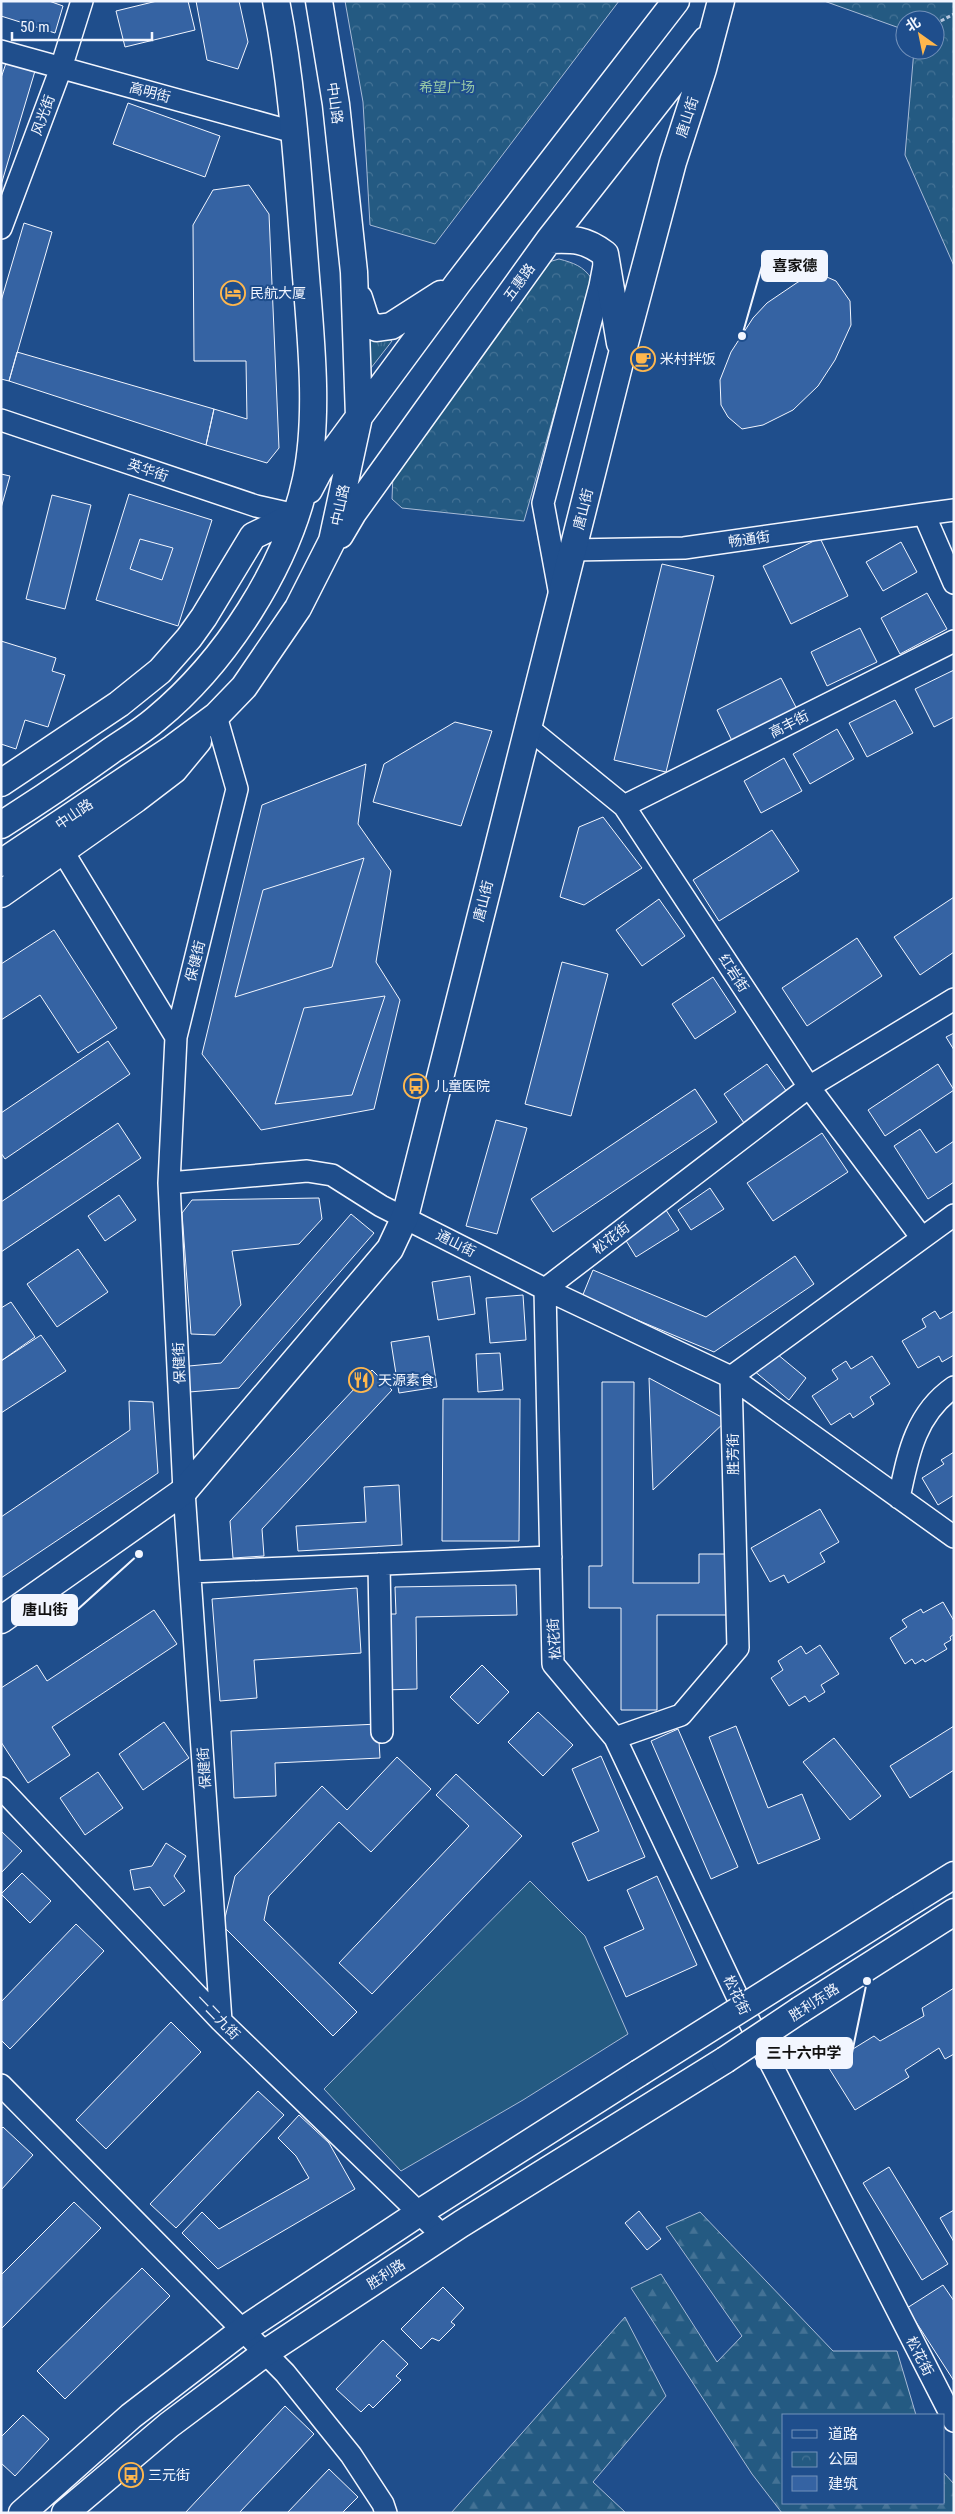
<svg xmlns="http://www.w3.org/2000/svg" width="955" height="2514" font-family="'Roboto Condensed','Noto Sans SC',sans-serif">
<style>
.grass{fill:url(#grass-tufts);stroke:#a8bbd7}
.forest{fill:url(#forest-firs);stroke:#a8bbd7}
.park{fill:url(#park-crowns);stroke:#a8bbd7}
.pitch{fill:#245a82;stroke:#a8bbd7}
.building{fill:#3563a3;stroke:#f2f6ff}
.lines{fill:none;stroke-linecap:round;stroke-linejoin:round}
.minor-casing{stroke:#f2f6ff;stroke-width:24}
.major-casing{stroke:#f2f6ff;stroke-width:29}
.path{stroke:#b3c4dc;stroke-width:3;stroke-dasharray:4 2.5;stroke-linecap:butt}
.minor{stroke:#1f4e8c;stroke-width:21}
.major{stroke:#1f4e8c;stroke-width:26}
.major-bridge-casing{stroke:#f2f6ff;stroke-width:29;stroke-linecap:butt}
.major-bridge{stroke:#1f4e8c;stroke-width:26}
.labels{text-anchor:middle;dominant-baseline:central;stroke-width:4;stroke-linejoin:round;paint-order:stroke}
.park-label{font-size:14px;fill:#97c8a6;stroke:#1f4e8c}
.street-label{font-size:14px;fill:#f2f6ff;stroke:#1f4e8c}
.poi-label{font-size:14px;fill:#f2f6ff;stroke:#1f4e8c;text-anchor:start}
.leader{fill:none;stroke:#f2f6ff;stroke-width:2}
.callout-dot{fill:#f2f6ff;stroke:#1f4e8c;stroke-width:2}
.callout{fill:#f2f6ff;stroke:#f2f6ff;stroke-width:2}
.callout-label{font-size:15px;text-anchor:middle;font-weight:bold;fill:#111}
</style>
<defs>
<pattern id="grass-tufts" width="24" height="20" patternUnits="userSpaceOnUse" patternTransform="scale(1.25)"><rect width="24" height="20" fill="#245a82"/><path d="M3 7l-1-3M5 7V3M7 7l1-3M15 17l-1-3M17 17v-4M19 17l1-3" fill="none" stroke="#447295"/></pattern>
<pattern id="forest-firs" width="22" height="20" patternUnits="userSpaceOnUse" patternTransform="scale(1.25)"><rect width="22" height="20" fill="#245a82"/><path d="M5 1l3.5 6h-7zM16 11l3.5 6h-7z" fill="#447295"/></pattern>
<pattern id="park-crowns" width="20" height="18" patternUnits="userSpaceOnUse" patternTransform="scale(1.25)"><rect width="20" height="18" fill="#245a82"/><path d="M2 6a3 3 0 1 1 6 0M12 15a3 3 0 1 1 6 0" fill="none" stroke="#447295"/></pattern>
</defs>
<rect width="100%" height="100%" fill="#1f4e8c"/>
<path class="grass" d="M361,333L383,336L392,341L364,377Z"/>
<path class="forest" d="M700,2212L833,2351H897L916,2415H784V2503H944V2473L954,2484V2513H782L752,2474L631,2288L661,2274L717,2362L742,2336L666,2227Z
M625,2317L666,2396L593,2482L625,2512L451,2513Z"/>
<path class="park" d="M345,1H619L435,244L370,225L363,102Z
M824,1H954V266L905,155L914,50H935V20H905V30Z
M559,259C574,263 583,266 592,279L524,521L402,508L392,499L393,474L545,263Z"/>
<path class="pitch" d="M530,1881L585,1936L628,2034L523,2100L401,2171L324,2089Z"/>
<path class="building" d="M1,1H49L63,6L55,33L1,16Z
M157,1H188L195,30L125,47L116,11Z
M196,1H239L248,42L238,69L207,60Z
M6,63L35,71L1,185V78Z
M128,103L220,136L205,177L113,144Z
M249,185L269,214L279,448L267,463L206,445L214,409L247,419L246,361H194L193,225L213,190Z
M24,223L52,232L9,381L1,379V301Z
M820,274L836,281L850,301L851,325L835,360L818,386L793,410L763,425L742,429L728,417L721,405L720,380L731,352L753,318L767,303L798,282Z
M17,352L214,409L206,445L9,381Z
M1,474L10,476L1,508Z
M129,494L212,520L178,626L96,600Z
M52,495L91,505L65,609L26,599Z
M820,538L848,596L791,624L763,566Z
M140,539L173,548L162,580L130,569Z
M901,542L917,572L883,591L866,562Z
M662,564L714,576L666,772L614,760Z
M927,593L947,629L900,654L881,618Z
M860,628L877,662L827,686L811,652Z
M1,641L56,658L52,671L65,675L48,727L25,720L16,749L1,744Z
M954,670V717L934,727L915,689Z
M781,678L799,713L734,745L717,710Z
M895,700L913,733L867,757L849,723Z
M455,722L492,731L461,826L373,802L384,764Z
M837,729L854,759L810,784L793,754Z
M784,758L802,791L761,813L744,781Z
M366,764L358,824L391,871L376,962L400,1000L374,1109L261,1130L202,1054L262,805Z
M603,817L642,868L584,905L560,897L579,827Z
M772,830L799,871L719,921L693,880Z
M364,858L332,967L235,997L263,890Z
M954,897V952L920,975L894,937Z
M659,899L685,936L642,966L616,930Z
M54,930L117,1028L78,1053L40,995L1,1020V964Z
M857,938L882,976L807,1026L782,988Z
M562,962L608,974L571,1116L525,1104Z
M713,977L736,1012L695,1039L672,1004Z
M385,996L352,1095L275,1104L304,1008Z
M954,1033V1050L946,1037Z
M108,1041L130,1074L5,1159L1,1153V1113Z
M767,1064L787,1092L744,1123L724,1094Z
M938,1064L954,1090L885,1136L868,1110Z
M695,1089L717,1122L553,1232L531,1199Z
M496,1120L527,1128L497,1234L466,1226Z
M118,1123L141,1158L1,1252V1202Z
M920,1129L936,1153L954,1141V1182L928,1199L894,1146Z
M822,1133L848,1172L773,1221L747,1183Z
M710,1188L724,1209L691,1230L678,1210Z
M119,1195L136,1220L105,1241L88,1216Z
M319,1198L322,1219L299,1244L232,1251L241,1305L215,1335L191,1334L182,1213L192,1200Z
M664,1207L679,1230L636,1257L622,1234Z
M351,1214L374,1233L239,1388L189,1392V1366L221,1363Z
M78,1249L108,1292L57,1327L27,1284Z
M795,1256L814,1284L714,1352L582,1297L593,1270L706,1317Z
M470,1276L475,1314L438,1320L432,1282Z
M523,1295L526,1340L490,1343L486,1298Z
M11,1302L35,1337L1,1361V1308Z
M935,1311L940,1319L954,1311V1355L942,1362L939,1356L918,1368L902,1341L926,1327L922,1319Z
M41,1335L66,1371L1,1413V1361Z
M429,1336L437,1387L399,1393L391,1342Z
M771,1349L806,1378L789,1400L753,1370Z
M500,1353L503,1390L478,1392L476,1354Z
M872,1356L890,1384L870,1397L874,1404L853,1418L850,1413L831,1425L812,1396L838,1379L832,1370L846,1361L851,1369Z
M372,1370L392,1390L262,1529L264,1556L233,1558L230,1521Z
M649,1378L727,1420L653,1490Z
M602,1382H634L633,1583H699V1554H727V1615H657V1710H621V1608H589V1566H602Z
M443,1399H520L519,1541H442Z
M129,1401L153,1402L158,1473L1,1578V1517L130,1430Z
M954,1452V1495L938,1505L922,1478L944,1464L941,1460Z
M399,1485L402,1545L298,1551L296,1526L366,1522L364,1487Z
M820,1509L839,1542L820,1553L825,1562L788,1583L784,1575L770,1582L751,1548Z
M516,1585L517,1615L416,1617L417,1689L384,1690L383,1614H396L395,1587Z
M357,1588L361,1653L254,1660L257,1698L220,1701L212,1599Z
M943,1602L954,1621V1634L950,1637L951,1640L944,1644L947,1649L925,1662L923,1659L915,1664L912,1659L905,1664L890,1638L907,1627L902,1620L921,1609L923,1613Z
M154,1610L177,1644L52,1727L70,1755L28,1783L1,1742V1688L37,1665L47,1681Z
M820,1645L839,1674L821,1685L825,1692L809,1702L805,1696L789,1706L771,1678L783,1670L778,1661L801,1646L806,1654Z
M482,1665L509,1692L478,1724L450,1697Z
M538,1712L573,1745L543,1776L508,1742Z
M164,1722L189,1758L143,1790L119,1754Z
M378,1724L380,1758L275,1763L276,1796L234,1798L231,1731Z
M736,1726L768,1808L802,1794L820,1839L758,1864L709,1737Z
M954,1726V1770L910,1798L890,1766Z
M678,1729L738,1867L711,1879L651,1741Z
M834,1738L881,1796L850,1820L803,1762Z
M601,1756L645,1857L588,1881L572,1843L599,1831L572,1769Z
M397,1757L431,1789L371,1852L339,1822L269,1896L264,1920L357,2012L333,2036L223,1926L235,1876L322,1786L347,1810Z
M98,1772L123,1808L85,1835L60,1798Z
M456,1774L522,1836L372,1994L339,1963L469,1826L436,1795Z
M1,1831L22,1851L1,1873Z
M166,1843L186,1856L174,1876L185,1891L164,1906L150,1887L134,1890L130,1870L152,1866Z
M22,1873L51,1901L30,1923L1,1894Z
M657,1876L697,1965L626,1997L604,1947L644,1929L627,1890Z
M76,1924L104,1951L10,2049L1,2040V2002Z
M954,1988V2054L945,2059L939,2048L905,2070L909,2077L855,2110L827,2065L874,2036L880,2041L924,2016L922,2008Z
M171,2022L201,2052L106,2149L76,2120Z
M258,2091L284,2115L176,2228L150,2204Z
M299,2115L329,2143L355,2189L218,2269L182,2233L202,2212L219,2229L309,2178L296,2156L278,2138Z
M3,2127L33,2155L1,2190V2129Z
M889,2167L948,2264L922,2280L863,2183Z
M74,2202L101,2228L1,2329V2275Z
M954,2210V2242L940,2218Z
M639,2211L661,2239L647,2250L625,2223Z
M142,2268L170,2296L65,2399L37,2371Z
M943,2285L954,2301V2381L907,2308Z
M443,2287L464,2308L451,2322L455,2325L439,2341L432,2338L421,2349L401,2329Z
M383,2340L408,2364L396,2376L401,2380L373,2408L369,2404L361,2412L336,2389Z
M285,2406L314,2434L239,2513H185Z
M23,2415L49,2439L15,2476L1,2463V2437Z
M329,2469L358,2497L342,2513H287Z"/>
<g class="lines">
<defs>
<path id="minor" d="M1,51L290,131L295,138
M1,228L61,68L82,1
M1,420L256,506L296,515
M924,514L954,510
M572,550L684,548L924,514L954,583
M560,595L543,503L600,286L604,265
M216,716L237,789L176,1037L169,1183L184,1491L221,2021
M527,727L624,806L809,1087L922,1238
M624,806L954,641
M54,837L176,1037
M954,999L809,1087L545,1289L553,1664L615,1738L746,2015L954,2421
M169,1183L307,1171L332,1175L381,1206L545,1289L731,1377L954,1537
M899,1498C908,1455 915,1414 954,1387
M379,1564L382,1732
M191,1572L551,1557
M615,1738L681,1715L738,1648L731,1377L954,1215
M1,1788L221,2021L443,2236
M1,2085L285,2373L351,2455L383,2504L386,2513"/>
<path id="major" d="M549,240C574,239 585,239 605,254L620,343
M359,298L367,323L377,328L391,326L441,294
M309,490L319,471L458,283L676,1
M340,535L353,513L549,240L706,40
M1,783L119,704L160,671L189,638L204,617L253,536L296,515
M1,825C39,801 76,776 112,750C127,740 142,731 156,719C225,662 287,567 306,479C320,414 310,330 305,264C298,176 293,87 276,1
M1,863L173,748L216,716L244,687L298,608L332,541L359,417L354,272L336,104L319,1
M1,894L136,799L174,770L198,741
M1,1620L184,1491L390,1249L405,1217L622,354L673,162L703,69L721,1
M901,1908L954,1875
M800,2010L954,1912
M22,2513L131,2416L243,2330L419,2213L639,2073
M65,2513L169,2425L265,2353L461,2224L725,2060"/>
</defs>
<use href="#minor" class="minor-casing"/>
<use href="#major" class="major-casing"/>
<path class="path" d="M935,24L954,14
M904,46L905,45"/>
<use href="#minor" class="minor"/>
<use href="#major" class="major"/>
<defs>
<path id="major-bridge" d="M725,2060L800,2010
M639,2073L901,1908"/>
</defs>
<use href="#major-bridge" class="major-bridge-casing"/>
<use href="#major-bridge" class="major-bridge"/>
</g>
<defs>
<symbol id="hotel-ring" viewBox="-11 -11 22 22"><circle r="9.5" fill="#1f4e8c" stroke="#ffb74d" stroke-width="1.5"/><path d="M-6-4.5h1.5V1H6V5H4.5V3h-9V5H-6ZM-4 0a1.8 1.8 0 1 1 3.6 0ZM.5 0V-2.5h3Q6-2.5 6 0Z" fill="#ffb74d"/></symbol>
<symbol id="cafe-ring" viewBox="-11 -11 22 22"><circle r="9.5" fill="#1f4e8c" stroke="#ffb74d" stroke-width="1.5"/><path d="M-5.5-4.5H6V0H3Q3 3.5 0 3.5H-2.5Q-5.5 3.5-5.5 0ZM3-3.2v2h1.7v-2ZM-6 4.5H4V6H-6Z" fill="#ffb74d"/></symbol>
<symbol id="bus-ring" viewBox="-11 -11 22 22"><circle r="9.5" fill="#1f4e8c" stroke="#ffb74d" stroke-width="1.5"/><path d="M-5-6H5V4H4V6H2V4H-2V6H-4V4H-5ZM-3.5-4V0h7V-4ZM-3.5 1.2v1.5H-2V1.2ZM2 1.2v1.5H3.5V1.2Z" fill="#ffb74d"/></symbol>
<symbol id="restaurant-ring" viewBox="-11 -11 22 22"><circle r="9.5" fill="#1f4e8c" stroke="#ffb74d" stroke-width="1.5"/><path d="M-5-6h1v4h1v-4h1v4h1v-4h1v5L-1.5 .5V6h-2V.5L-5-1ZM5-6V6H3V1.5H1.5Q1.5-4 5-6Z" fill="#ffb74d"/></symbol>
</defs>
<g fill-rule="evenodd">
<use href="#hotel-ring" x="219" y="279" width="28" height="28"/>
<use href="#cafe-ring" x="629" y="345" width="28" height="28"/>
<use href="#bus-ring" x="402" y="1072" width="28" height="28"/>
<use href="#restaurant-ring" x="347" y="1366" width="28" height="28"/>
<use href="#bus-ring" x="117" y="2461" width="28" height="28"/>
</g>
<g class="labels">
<g class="park-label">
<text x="447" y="87">希望广场</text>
</g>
<g class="street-label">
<text transform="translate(150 92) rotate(15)">高明街</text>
<text transform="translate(335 103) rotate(82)">中山路</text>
<text transform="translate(43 115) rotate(-70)">风光街</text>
<text transform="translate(687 117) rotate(-72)">唐山街</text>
<text transform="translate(519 282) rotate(-54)">五惠路</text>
<text transform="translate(148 470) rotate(19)">英华街</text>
<text transform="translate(340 505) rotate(-78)">中山路</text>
<text transform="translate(583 509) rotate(-76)">唐山街</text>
<text transform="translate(749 539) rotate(-8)">畅通街</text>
<text transform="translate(789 724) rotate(-27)">高丰街</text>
<text transform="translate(74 814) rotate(-34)">中山路</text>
<text transform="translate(483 901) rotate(-76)">唐山街</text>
<text transform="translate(195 961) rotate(-76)">保健街</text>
<text transform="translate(734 973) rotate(57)">红岩街</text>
<text transform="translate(611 1238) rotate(-37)">松花街</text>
<text transform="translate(456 1243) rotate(27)">通山街</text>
<text transform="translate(179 1363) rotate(-93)">保健街</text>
<text transform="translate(733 1454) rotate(-91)">胜芳街</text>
<text transform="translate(554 1639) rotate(-94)">松花街</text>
<text transform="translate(204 1768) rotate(-94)">保健街</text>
<text transform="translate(737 1995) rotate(64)">松花街</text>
<text transform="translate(814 2002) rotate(-33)">胜利东路</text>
<text transform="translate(218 2017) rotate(46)">一二九街</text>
<text transform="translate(386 2274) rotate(-33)">胜利路</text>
<text transform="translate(920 2356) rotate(63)">松花街</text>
</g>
<g class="poi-label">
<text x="250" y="293">民航大厦</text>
<text x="660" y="359">米村拌饭</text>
<text x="434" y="1086">儿童医院</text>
<text x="378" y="1380">天源素食</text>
<text x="148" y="2475">三元街</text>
</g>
</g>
<path class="leader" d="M742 336L762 266M139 1554L77 1610M867 1981L852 2053"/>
<g class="callout-dot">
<circle cx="742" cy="336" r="5"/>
<circle cx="139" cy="1554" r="5"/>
<circle cx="867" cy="1981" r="5"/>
</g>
<g class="callout">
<rect x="762" y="251" width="65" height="30" rx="5"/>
<rect x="12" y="1595" width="65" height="30" rx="5"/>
<rect x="757" y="2038" width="95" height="30" rx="5"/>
</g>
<g class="callout-label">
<text x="795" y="271">喜家德</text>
<text x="45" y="1615">唐山街</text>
<text x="804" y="2058">三十六中学</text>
</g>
<rect width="955" height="2514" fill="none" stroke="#f2f6ff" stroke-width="5"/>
<rect x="782" y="2414" width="162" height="90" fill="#1f4e8c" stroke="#7391ba"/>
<rect x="792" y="2430" width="25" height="8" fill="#1f4e8c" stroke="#7391ba"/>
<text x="828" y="2439" font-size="15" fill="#f2f6ff">道路</text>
<rect x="792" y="2452" width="25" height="15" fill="url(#park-crowns)" stroke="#7391ba"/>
<text x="828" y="2464" font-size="15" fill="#f2f6ff">公园</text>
<rect x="792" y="2476" width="25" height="15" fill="#3563a3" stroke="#7391ba"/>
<text x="828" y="2489" font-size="15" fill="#f2f6ff">建筑</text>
<g transform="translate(920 35) rotate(327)"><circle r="24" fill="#1f4e8c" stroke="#7391ba"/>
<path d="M0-4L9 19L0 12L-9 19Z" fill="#ffb74d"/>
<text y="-8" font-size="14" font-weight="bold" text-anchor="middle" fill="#f2f6ff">北</text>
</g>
<path d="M12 32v8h140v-8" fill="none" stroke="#f2f6ff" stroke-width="2.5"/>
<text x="20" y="32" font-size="15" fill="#f2f6ff" stroke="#1f4e8c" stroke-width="4" paint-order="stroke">50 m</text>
</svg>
